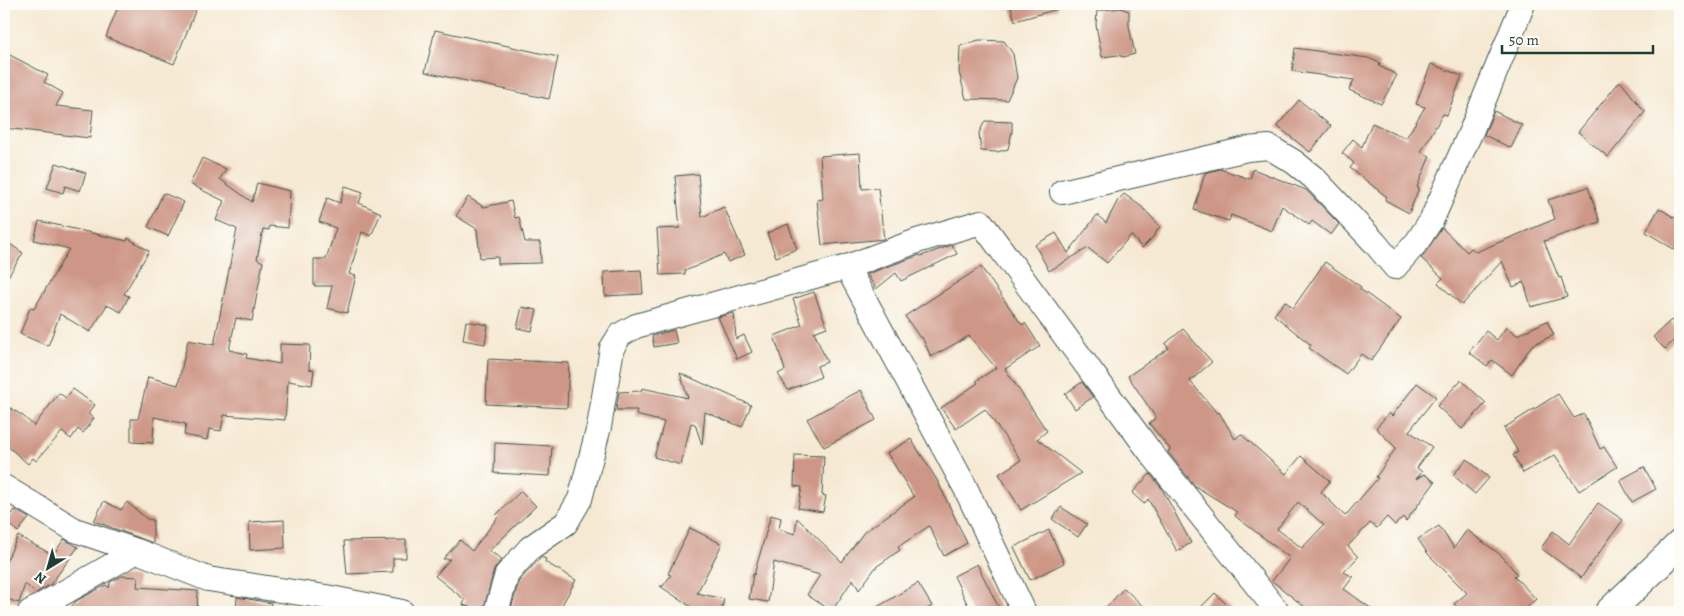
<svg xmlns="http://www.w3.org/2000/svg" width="1684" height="616" font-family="Alegreya,serif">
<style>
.building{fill:#cd9686;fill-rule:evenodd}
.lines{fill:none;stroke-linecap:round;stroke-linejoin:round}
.street-casing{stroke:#3f574c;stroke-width:26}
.secondary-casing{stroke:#3f574c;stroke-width:30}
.street{stroke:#fff;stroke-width:24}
.secondary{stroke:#fff;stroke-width:28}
</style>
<rect width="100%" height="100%" fill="#fdfcf7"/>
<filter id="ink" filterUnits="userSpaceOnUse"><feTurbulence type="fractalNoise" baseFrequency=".02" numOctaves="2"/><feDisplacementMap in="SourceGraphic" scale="10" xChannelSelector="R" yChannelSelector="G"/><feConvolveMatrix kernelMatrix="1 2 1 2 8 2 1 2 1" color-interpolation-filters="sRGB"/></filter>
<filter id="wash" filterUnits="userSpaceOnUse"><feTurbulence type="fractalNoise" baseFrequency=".0096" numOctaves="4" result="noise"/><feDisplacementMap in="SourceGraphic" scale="20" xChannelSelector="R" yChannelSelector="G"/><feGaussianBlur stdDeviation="1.12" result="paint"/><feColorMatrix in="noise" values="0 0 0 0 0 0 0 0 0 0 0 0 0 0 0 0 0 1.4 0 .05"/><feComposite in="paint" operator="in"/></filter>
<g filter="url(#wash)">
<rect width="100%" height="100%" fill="#f6e9d3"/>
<g id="blocks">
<path class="building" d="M119,4H198L174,64L106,37Z
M1010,4H1058V9L1015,21Z
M1120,8L1129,11V26L1135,54L1123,57L1118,55L1102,57L1096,25L1097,11Z
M435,30L558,57L549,99L425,72Z
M979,40L1004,41L1013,54L1017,78L1007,100L966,99L959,72L960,46Z
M1295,48L1368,58L1380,63L1379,66L1397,75L1381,104L1349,90L1354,80L1292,71Z
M4,52L48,75L44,82L63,93L56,106L93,110L90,138L4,128Z
M1431,64L1462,76L1447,115L1443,114L1421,152L1430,156L1417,187L1419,188L1409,213L1385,200L1387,197L1350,168L1354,163L1342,153L1353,139L1362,147L1372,123L1406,138L1425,107L1416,104Z
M1620,81L1645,112L1608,157L1578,132Z
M1299,100L1331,126L1310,152L1277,126Z
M1494,111L1522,125L1511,148L1484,135Z
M985,121L1012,122V132L1008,149L997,152L981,151L979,133Z
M860,153L862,189L878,188L884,239L822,245L817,200L823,199L820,156Z
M202,158L226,169L220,179L252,202L257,183L290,191L288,228L269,226V230L263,229L257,259L263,262L252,321L236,318L229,350L247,354L246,358L280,364V344L310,345L309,369L314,370L312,385L288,381L285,420L224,415L221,431L209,429L207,440L184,435L186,424L154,417L153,443L131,442V419H138L148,377L178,385L188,340L214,345L237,229L216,220L224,201L190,184Z
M56,163L86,173L80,191L65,186L63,193L47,188Z
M1220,169L1250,179L1253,169L1306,190L1339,224L1331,235L1312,221L1309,225L1282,206L1272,231L1231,215L1229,221L1194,210L1205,173Z
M698,174L702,217L724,207L745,255L728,262L724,254L685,271V274L660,275L657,229L680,228L675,176Z
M345,186L363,192L359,203L381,213L371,236L362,232L349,274L356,276L347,313L327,308L332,286H314V259H326L336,228L319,222L327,198L340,203Z
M1588,187L1600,222L1544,241L1559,278L1561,277L1567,297L1531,307L1524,282L1513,287L1502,261L1462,305L1438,283L1443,278L1421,258L1442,228L1467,252L1471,248L1476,252L1555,219L1548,200Z
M163,193L184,202L168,236L148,227Z
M1124,194L1142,207L1160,226L1153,237L1142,248L1131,235L1107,263L1088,248L1049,271L1035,245L1056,233L1068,253L1097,215L1106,223L1118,200Z
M468,197L484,207L511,201L515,218L519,217L525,242H540L541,263L498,264V257L480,258L477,229L456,216Z
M1659,208L1680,221V253L1646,232Z
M39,221L127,241L128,238L149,251L124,294L129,296L121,312L107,305L90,332L60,314L48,346L20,334L30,308L34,309L69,249L34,240Z
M788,224L797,249L776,257L767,233Z
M4,240L23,253L4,283Z
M952,245L957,254L901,281L896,273L876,289L867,274L920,255L921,256Z
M1325,262L1361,287L1360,289L1401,319L1371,361L1361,354L1346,374L1309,348L1311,345L1274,315L1285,301L1293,308Z
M981,267L1022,325L1025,323L1040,346L1005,369L1047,431L1037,439L1081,473L1021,510L999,474L1021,460L985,409L956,429L941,408L978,383L976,381L996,368L969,336L931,357L922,337L920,338L905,316Z
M641,270L643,294L605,296L604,272Z
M814,292L827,327L814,332L827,362L817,366L821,377L788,390L778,374L785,370L774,336L802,325L793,299Z
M522,307L537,310L532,331L517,328Z
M734,313L736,339L744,335L752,352L737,359L718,317Z
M1671,320L1680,330V335L1665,349L1653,337Z
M466,321L488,325L485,344L463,340Z
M1547,321L1554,335L1532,345L1512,375L1492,360L1487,366L1469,352L1486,331L1497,340L1506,327L1517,335Z
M1183,329L1212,362L1190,381L1217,413L1219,412L1235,439L1241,434L1286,474L1301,456L1330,481L1321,492L1345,516L1378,478L1376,477L1396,448L1376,428L1389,413L1392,416L1417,383L1436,397L1409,431L1432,447L1417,468L1422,472L1416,479L1424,474L1435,482L1406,521L1403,517L1395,525L1387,517L1377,528L1370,523L1348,546L1358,557L1344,572L1353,577L1344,589L1376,612H1311L1272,581L1290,558L1235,516L1237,512L1195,486L1168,452L1170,449L1149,423L1156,418L1128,376L1169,348L1165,344ZM1298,502L1324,525L1302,548L1277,529Z
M674,330L677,343L654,347L652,336Z
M488,359L569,363L567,408L486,404Z
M680,373L751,405L742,427L705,412L702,445L695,424L691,423L681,465L654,457L664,422L636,415L637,410H616L619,392L641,391L642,388L688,398Z
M1461,380L1486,403L1462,429L1437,406Z
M1082,382L1093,397L1075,409L1065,394Z
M73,389L95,405L88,414L94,418L83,433L78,429L71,439L62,432L36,461L33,458L28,464L4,443V404L23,416L34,426L59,393L66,398Z
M861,390L876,420L824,447L807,419Z
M1558,394L1574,418L1584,414L1600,449L1604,447L1617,467L1579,491L1555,455L1523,473L1513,455L1518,452L1504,428Z
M911,439L937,480L967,543L944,556L929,526L898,547L900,550L876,567L859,590L853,579L832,611L807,595L820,575L774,562L768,602L749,599L753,574L754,575L771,515L781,518L779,529L795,534L797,518L842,562L864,532L914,497L887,453Z
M495,443L552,446L550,476L494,473Z
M795,455L824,456L822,495L826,496L823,512L798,508L802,487L794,486Z
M1467,459L1489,478L1475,494L1453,475Z
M1644,467L1656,489L1632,502L1620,480Z
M1150,474L1161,487L1191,543L1177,551L1148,499L1144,504L1132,493Z
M521,491L536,506L489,551L502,559L494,570L483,612L463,605L465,600L435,576L450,559H443L460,540L472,551L498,517L496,515Z
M104,501L121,510L127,502L147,519L153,520V543L94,521Z
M1598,503L1623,520L1581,578L1541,548L1553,531L1569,544Z
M1061,507L1087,524L1078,537L1052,519Z
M15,510L29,518L18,532L6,522Z
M284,520L285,548L250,550L249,522Z
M1439,526L1454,548L1467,530L1502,556L1517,574L1514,576L1536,599L1522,612H1461L1454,604L1467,593L1428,554L1418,539Z
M690,528L722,544L697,593L724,599L721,612L694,609L660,586H663L671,575L668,574Z
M1049,530L1064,563L1030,580L1014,547Z
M18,536L53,555L64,539L78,547L51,584L36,593L25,584L19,603L4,598V566Z
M406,540V558H393V572L347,574L344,541Z
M541,557L546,559L545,562L576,580L558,612H510L519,581Z
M977,564L1001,612H971L954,576Z
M122,576L138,577L137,587L198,591L197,612H67L76,601L106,585L109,588L110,582Z
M918,583L932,606L922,612H869Z
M1124,588L1149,612H1102Z
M1215,593L1234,612H1196Z
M237,597L271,603L270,612H236Z"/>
</g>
</g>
<g filter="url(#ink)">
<use href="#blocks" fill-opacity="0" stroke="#3f574c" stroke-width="1"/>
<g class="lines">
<defs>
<path id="street" d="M1062,192L1247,149L1269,147L1294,162L1314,178L1375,243L1395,267L1417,242L1432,219L1472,129L1523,4
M847,267L965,487L1024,612
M4,487L75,530L137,551L208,579L326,597L402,612
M30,612L137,551
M496,612L507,574L530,548L566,523L580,499L599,427L612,348L620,335L636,326L847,267L917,241L981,222L1151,453L1278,612"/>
<path id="secondary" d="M1609,612L1680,544"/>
</defs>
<use href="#street" class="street-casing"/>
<use href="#secondary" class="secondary-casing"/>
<use href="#street" class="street"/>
<use href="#secondary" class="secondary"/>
</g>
</g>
<rect width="1684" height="616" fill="none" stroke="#fdfcf7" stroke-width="20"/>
<g transform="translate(48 568) rotate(217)" stroke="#fdfcf7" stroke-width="4" paint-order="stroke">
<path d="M0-4L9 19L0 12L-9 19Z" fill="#1f3d34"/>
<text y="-8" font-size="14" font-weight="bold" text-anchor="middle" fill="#1f3d34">N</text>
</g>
<path d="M1502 45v8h151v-8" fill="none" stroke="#1f3d34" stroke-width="2.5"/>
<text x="1509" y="45" font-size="15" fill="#1f3d34" stroke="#fdfcf7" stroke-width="4" paint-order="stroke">50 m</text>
</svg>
